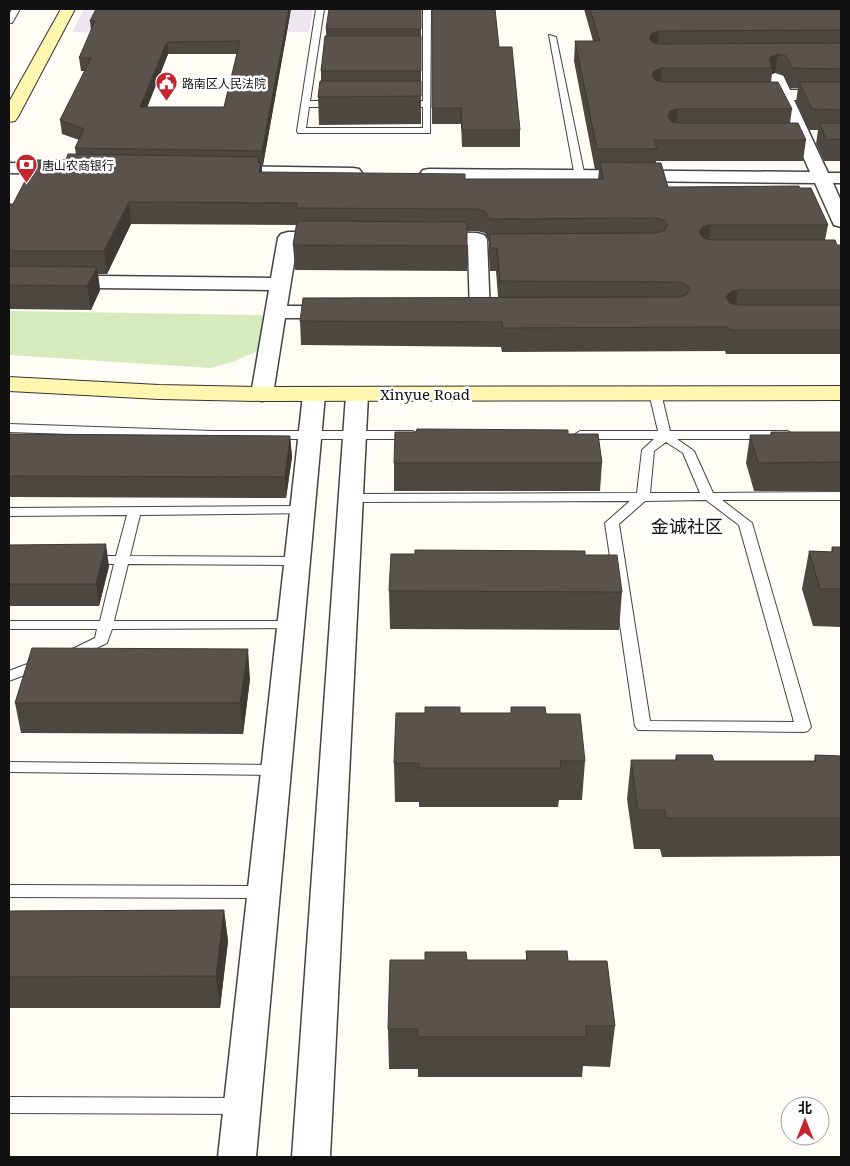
<svg xmlns="http://www.w3.org/2000/svg" width="850" height="1166" font-family="'Noto Serif','Noto Sans SC',serif">
<style>
.industrial{fill:#eee6ef}
.green{fill:#d5ebbd}
.lines{fill:none;stroke-linecap:round;stroke-linejoin:round}
.lane-casing{stroke:#444;stroke-width:2}
.street-casing{stroke:#444;stroke-width:3}
.secondary-casing{stroke:#333;stroke-width:2}
.lane{fill:#fff;fill-rule:evenodd}
.street{fill:#fff;fill-rule:evenodd}
.secondary{fill:#fff6b0;fill-rule:evenodd}
.wall{fill:#4d4742;fill-rule:evenodd}
.shaded-wall{fill:#3f3936}
.building{fill:#5a524d;stroke:#3f3936;fill-rule:evenodd}
.labels{text-anchor:middle;dominant-baseline:central;stroke-width:5;stroke-linejoin:round;paint-order:stroke}
.far-poi-label{font-size:12px;fill:#111;stroke:#fff;text-anchor:start}
.street-label{font-size:15px;fill:#111;stroke:#fff}
.quarter-label{font-size:18px;fill:#111;stroke:#fff}
</style>
<rect width="100%" height="100%" fill="#fffdf5"/>
<path class="industrial" d="M84,9H313L309,32H72Z"/>
<path class="green" d="M9,311L263,315L258,351L235,361L211,368L9,355Z"/>
<g class="lines">
<defs>
<path id="lane" d="M12,9H20L12,23H9V15Z
M316,9H324L310,101H336L340,104L336,107H309L306,128H423V107H402L398,104L402,101H423V9H431L430,133H298L297,131Z
M549,35L556,37L585,177L580,180L575,177Z
M655,389L661,393L670,431H788L794,435L788,439H677L694,451L713,493L841,492V500H722L752,523L811,727L808,731L803,732L638,730L635,726L605,523L630,501L351,502L345,498L351,494L637,493L642,450L654,439H580L574,435L580,431H658L649,393ZM666,442L683,453L700,493H650L654,451ZM706,500L739,525L794,722L650,721L619,524L645,501Z
M9,424L213,431H413L419,435L413,439H213L9,432Z
M304,506L309,507L310,510L309,513L140,515L130,556L298,557L305,561L298,565L128,564L114,621H291L296,622L298,625L296,628L112,629L107,643L69,661L64,659L62,656L64,653L95,638L97,629H9V621H100L114,564H90L83,560L90,556H116L127,515L9,516V508Z
M43,658L48,660L50,663L48,666L9,681V671Z
M9,762L277,765L283,766L285,770L283,774L277,775L9,772Z
M9,885L264,886L270,887L273,892L270,897L264,898L9,897Z
M9,1097L242,1098L249,1100L252,1106L249,1112L242,1114L9,1113Z"/>
<path id="street" d="M766,51L771,53L774,56L790,90H841V100H794L828,173H841V183H833L841,201V227L834,225L832,221L815,183L429,179L423,178L420,174L423,170L429,169L810,172L778,100L742,98L740,95L742,92L774,90L758,56L761,53Z
M9,163L68,164L74,165L77,169L74,173L68,174L9,173Z
M227,166L353,168L359,169L362,173L359,177L353,178L221,175L218,171L221,167Z
M288,232H331L338,234L341,238L338,242L297,244L287,306H337L344,308L347,312L344,316L337,318H285L273,394L270,399L262,401L254,399L251,394L269,290L9,287V275L271,278L278,238L281,234Z
M430,232L477,233L484,235L487,239L490,314L487,318L480,320L473,318L470,314L468,245L423,242L420,238L423,234Z
M314,388L322,390L325,395L256,1157H218L303,395L306,390Z
M357,388L365,390L368,395L330,1157H292L346,395L349,390Z"/>
<path id="secondary" d="M61,9H75L18,117L15,121L9,122V102Z
M9,377L159,385L262,387L841,386V400L262,401L159,399L9,391Z"/>
</defs>
<use href="#lane" class="lane-casing"/>
<use href="#street" class="street-casing"/>
<use href="#secondary" class="secondary-casing"/>
<use href="#lane" class="lane"/>
<use href="#street" class="street"/>
<use href="#secondary" class="secondary"/>
</g>
<path class="wall" d="M291,9L263,165H262V172L465,179H598L599,170H595L574,61L575,41H593L584,9H841V161H824L816,144L818,130H809L796,102L798,88H790L784,76L775,73L772,74L771,82L792,109L790,123L806,140L803,161H656V163L668,187L828,225L825,240L837,245H841V354H726L725,351L502,352L501,347L301,345L300,321L498,297L496,271H490L489,257V241H488L485,233L477,231H467V271L295,270L293,245L297,225L131,224L107,274H98L100,290L91,310L9,309V204H13L66,160L76,155L75,148L79,140L62,134L60,120L85,71H81L79,58L91,31L90,21ZM168,54H237L224,107H147Z
M432,9L520,130V147H462L461,124H432Z
M421,16V124L319,125L318,97L321,81V71L326,36V29Z
M771,432H841V491H754L746,463L750,435H770Z
M9,434L290,436L292,457L286,498L9,497Z
M568,434L602,463L600,491H394V463Z
M9,545L109,566L99,606H9Z
M832,547H841V627L813,626L802,589L809,551L831,552Z
M585,555L622,592L619,630L390,629L389,591Z
M250,679L243,734L21,733L15,703Z
M511,707L546,714L585,761L582,800H559L558,807H419V802H395L394,763L425,713H511Z
M676,755L714,761H814L815,755L841,756V856L662,857L660,849H634L627,799L631,760H675Z
M224,910L228,941L220,1008H9V911Z
M526,951L568,961L615,1026L610,1067L583,1066L582,1077H418V1069H389L388,1029L425,960H526Z"/>
<path class="shaded-wall" d="M289,9H291L263,165L262,151Z
M659,31L657,50L649,38L652,33Z
M167,42L168,54L142,121L140,107Z
M778,54L775,73L772,74V68L769,59L772,56Z
M662,68L660,88L652,76L654,71Z
M678,109L676,130L668,117L670,111Z
M259,157L260,169L261,163L263,184L260,194L258,163Z
M129,202L131,224L107,274L104,251Z
M710,225L708,247L699,232L703,227Z
M97,267L100,290L91,310L87,286Z
M738,290L735,313L726,297L730,292Z
M290,436L292,457L286,498L285,477Z
M106,544L109,566L99,606L96,584Z
M248,649L250,679L243,734L240,703Z
M224,910L228,941L220,1008L216,976Z"/>
<path class="building" d="M96,9H289L262,151L75,148L84,129L60,120L91,58H79L95,21H90ZM240,41L224,107H140L167,42Z
M329,9H421V29H326Z
M432,9H495L499,47H512L520,130H462L461,108H432Z
M590,9H841V30L659,31L652,33L649,38L652,42L659,44L841,43V69L793,68L786,56L778,54L772,56L769,59L772,68H662L654,71L652,76L655,80L662,82H778L792,109H678L670,111L668,117L672,122L678,123H798L806,140H654L657,149H597L575,41H600Z
M325,36H421V71H321Z
M320,81H421V96L318,97Z
M799,82H841V110L812,109Z
M819,123H841V139L827,140Z
M68,154L259,157L258,163H261L259,172L465,174V179H603L600,162L661,163L668,187L799,186L800,188H811L828,225H710L703,227L699,232L703,238L711,240H835L837,245H841V290H738L730,292L726,297L730,303L738,305H841V330H729L728,327L503,328L502,322L300,321L303,298L678,297L686,295L690,289L686,284L678,282L500,281L497,248H490V234L656,233L664,231L668,225L664,220L656,218L489,219L485,211L477,209L296,208L297,203L129,202L104,251H9V204H13L36,160H66Z
M297,221L467,222V246L293,245Z
M9,266L97,267L87,286L9,285Z
M417,429L568,430V434H598L602,463H394L395,432H416Z
M771,432H841V462L758,463L750,435H772Z
M9,434L290,436L285,477L9,476Z
M106,544L96,584H9V545Z
M832,547H841V589H820L809,551L833,552Z
M415,550L585,551V555H617L622,592L389,591L391,554H415Z
M32,648L248,649L240,703H15Z
M425,707H460V713H511V707H545L546,714H580L585,761H560L561,768H419V763H394L396,713H425Z
M676,755H712L714,761H816L815,755L841,756V818H666L665,810H638L631,760H677Z
M224,910L216,976L9,977V911Z
M526,951H567L568,961H607L615,1026H586V1037H418V1029H388L390,960H425V952H466L467,960H527Z"/>
<defs>
<symbol id="civic-pin" viewBox="-11 -11 22 30"><path d="M0 17L-7.5 6A9.5 9.5 0 1 1 7.5 6Z" fill="#c4262e" stroke="#fff"/><path d="M-.6-6.5H3V-4.5H.6V-3L4-1V1h2V6H-6V1h2V-1L-.6-3ZM-1.2 2.5V6h2.4V2.5Z" fill="#fff"/></symbol>
<symbol id="bank-pin" viewBox="-11 -11 22 30"><path d="M0 17L-7.5 6A9.5 9.5 0 1 1 7.5 6Z" fill="#c4262e" stroke="#fff"/><path d="M-6-4H6V4H-6ZM0-2.3a2.3 2.3 0 1 0 0 4.6a2.3 2.3 0 1 0 0-4.6Z" fill="#fff"/></symbol>
</defs>
<g fill-rule="evenodd">
<use href="#civic-pin" x="154" y="70" width="25" height="34"/>
<use href="#bank-pin" x="14" y="152" width="25" height="34"/>
</g>
<g class="labels">
<g class="far-poi-label">
<text x="182" y="83">路南区人民法院</text>
<text x="42" y="165">唐山农商银行</text>
</g>
<g class="street-label">
<text x="425" y="394">Xinyue Road</text>
</g>
<g class="quarter-label">
<text x="687" y="526">金诚社区</text>
</g>
</g>
<rect width="850" height="1166" fill="none" stroke="#111111" stroke-width="20"/>
<g transform="translate(805 1121)"><circle r="24" fill="#ffffff" stroke="#a0a0a0"/>
<path d="M0-4L9 19L0 12L-9 19Z" fill="#c4262e"/>
<text y="-8" font-size="14" font-weight="bold" text-anchor="middle" fill="#111111">北</text>
</g>
</svg>
